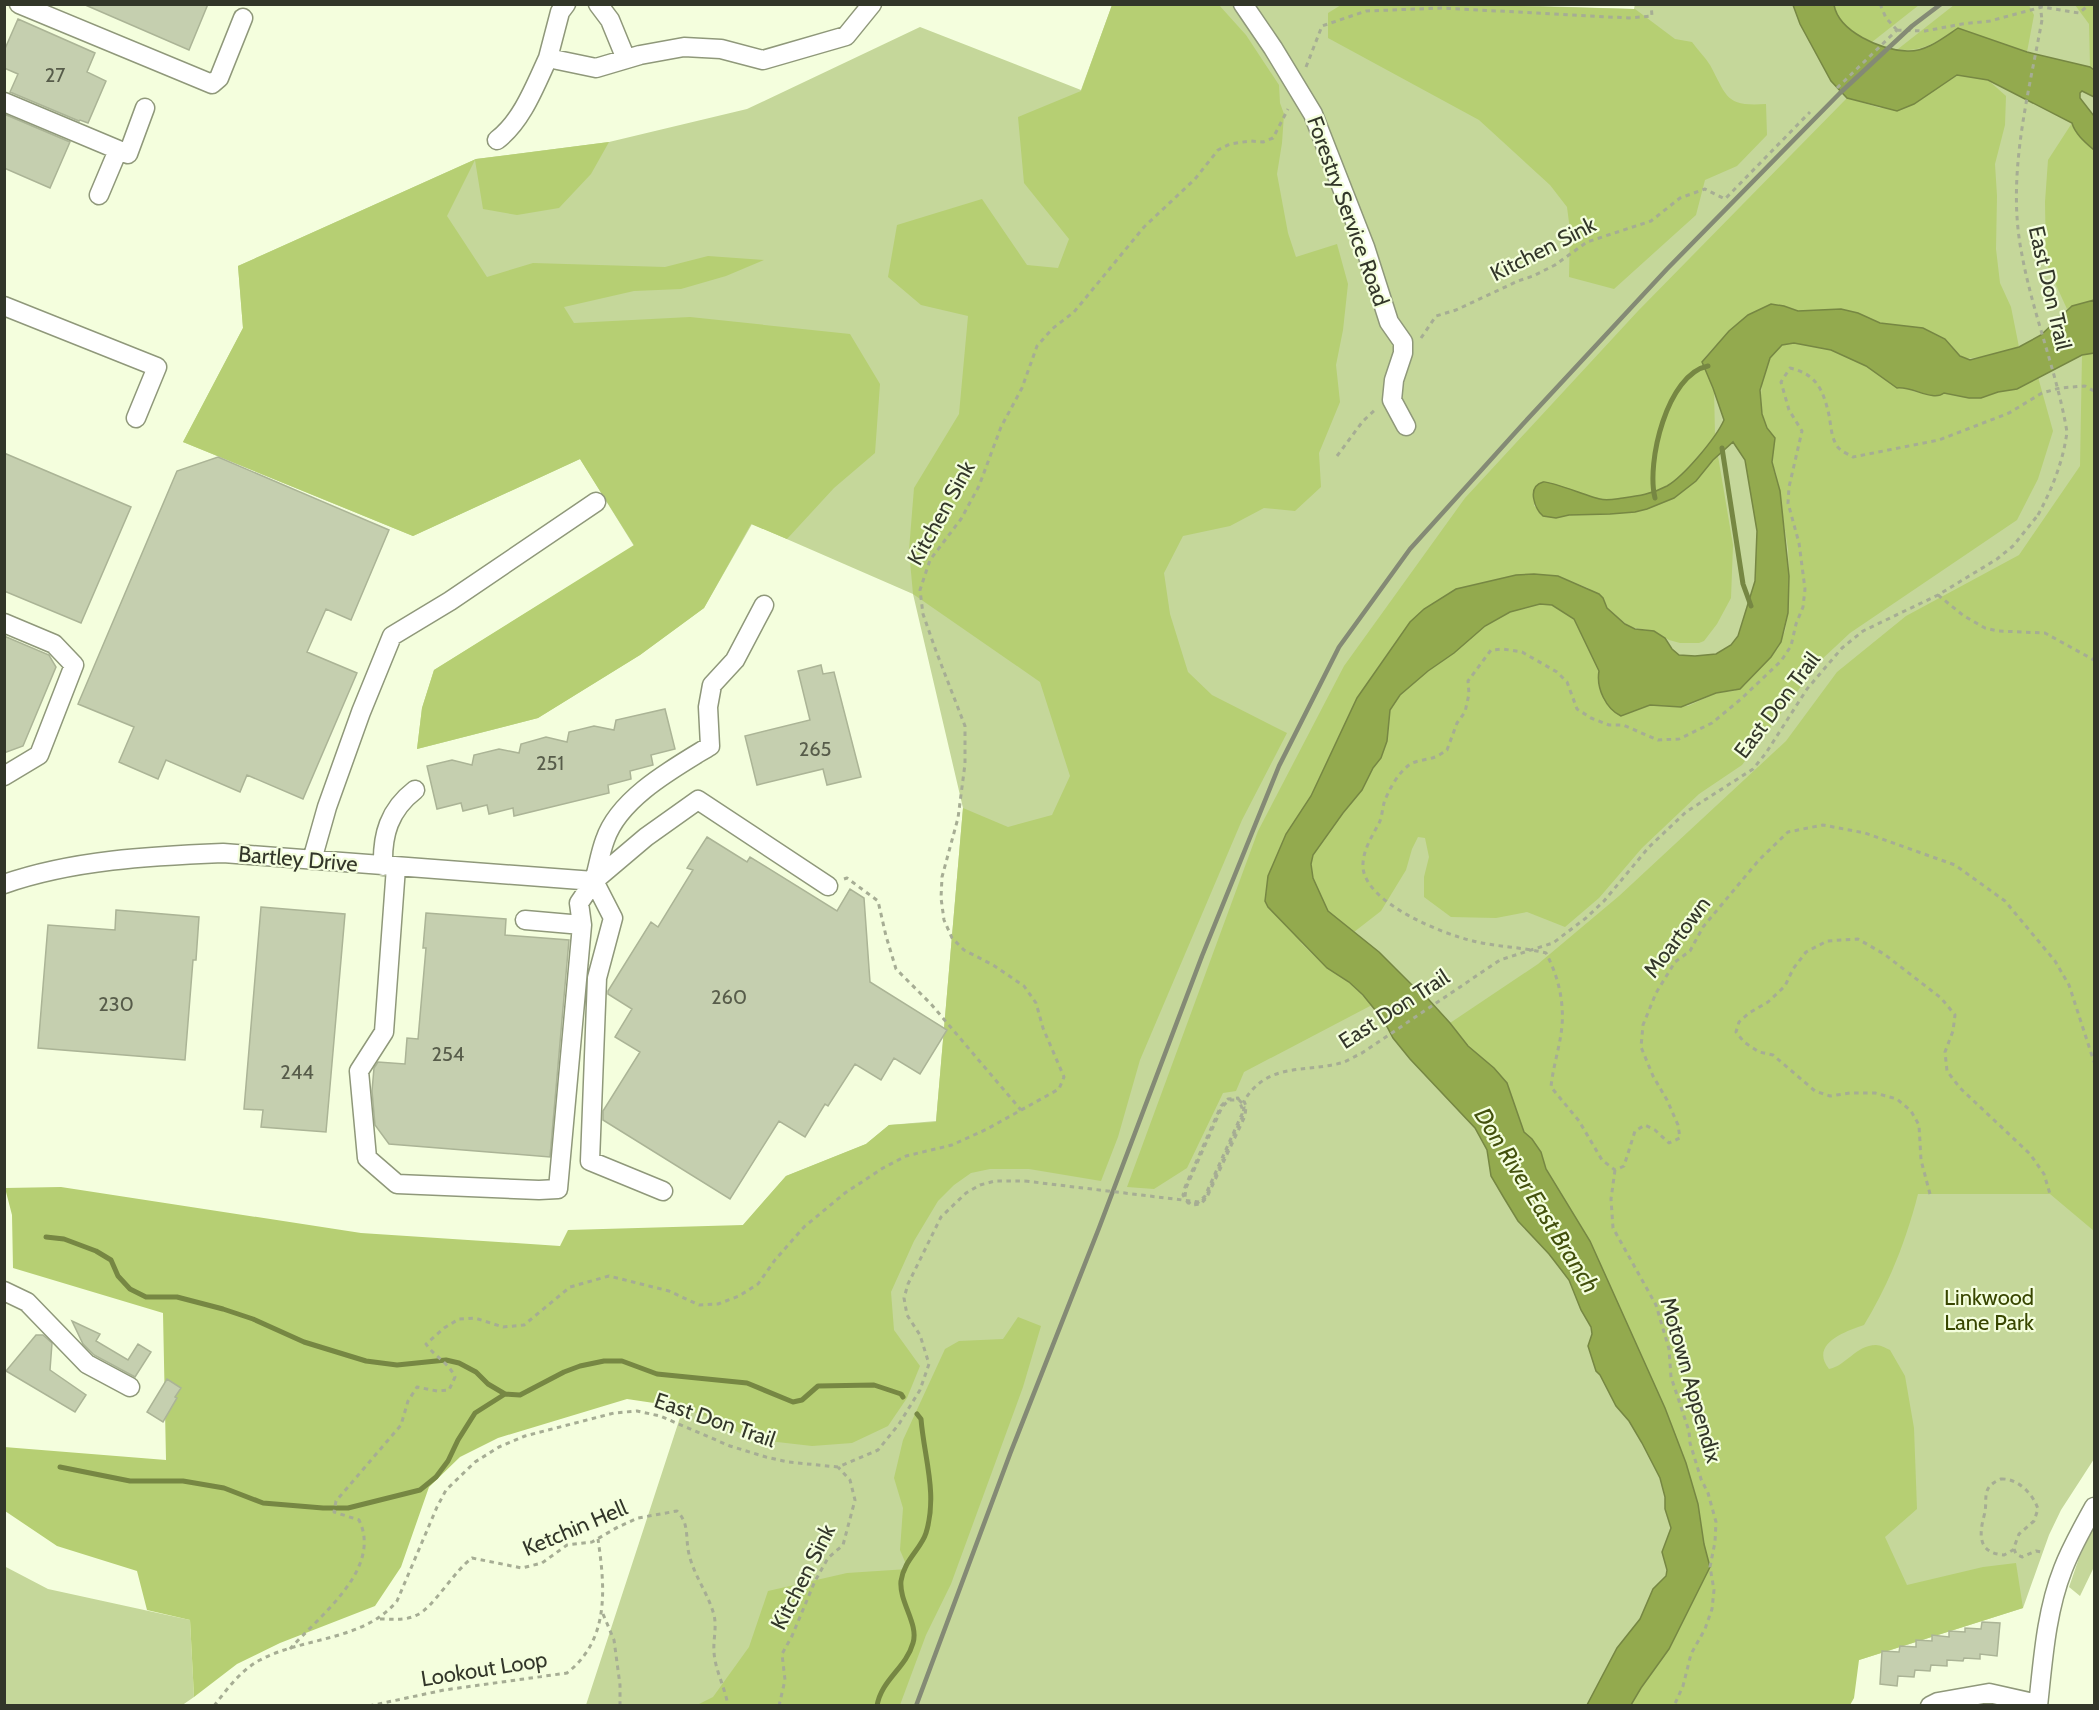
<svg xmlns="http://www.w3.org/2000/svg" width="2099" height="1710" font-family="Cabin,sans-serif">
<style>
.green{fill:#c5d79a}
.forest{fill:#b6cf73}
.water{fill:#93aa4e;stroke:#768743;stroke-width:1.5}
.lines{fill:none;stroke-linecap:round;stroke-linejoin:round}
.stream{stroke:#768743;stroke-width:5}
.building{fill:#c5cfaf;stroke:#abb496;stroke-width:1.5}
.minor-casing{stroke:#8f987a;stroke-width:21}
.path{stroke:#a6ad94;stroke-width:3;stroke-dasharray:4.5 4.5;stroke-linecap:butt}
.minor{stroke:#fff;stroke-width:18}
.rail{stroke:#848a75;stroke-width:4.5}
.path-bridge{stroke:#a6ad94;stroke-width:3;stroke-dasharray:4.5 4.5;stroke-linecap:butt}
.labels{text-anchor:middle;dominant-baseline:central;stroke-width:4.5;stroke-linejoin:round;paint-order:stroke}
.number-label{font-size:20px;fill:#575c4a}
.street-label{font-size:22px;fill:#323629;stroke:#f4fedd}
.park-label{font-size:22px;fill:#384600;stroke:#f4fedd}
.water-label{font-size:24px;font-style:italic;fill:#42500c;stroke:#f4fedd}
</style>
<rect width="100%" height="100%" fill="#f4fedd"/>
<path class="green" d="M1478,4L1634,9L1635,4L2094,5V1459L2061,1510L2049,1535L2023,1608L1859,1660L1806,1705L1627,1706L1589,1701L1586,1706L586,1705L743,1225L786,1176L866,1144L889,1125L936,1121L963,808L913,594L752,524L704,608L640,655L538,718L417,749L422,708L434,670L634,546L580,459L413,536L183,442L243,328L238,266L476,159L609,142L747,109L920,27L1081,90L1112,5Z
M2094,1527V1567L2080,1596L2069,1587L2079,1558Z
M4,1566L48,1589L190,1620L194,1697L181,1706L5,1705Z"/>
<path class="forest" d="M1112,5H1219L1246,35L1279,85L1280,103L1284,114L1282,143L1277,174L1288,233L1296,257L1337,244L1348,284L1343,330L1336,365L1340,402L1319,453L1321,487L1295,511L1264,508L1230,526L1183,536L1164,573L1170,614L1188,672L1212,695L1287,733L1242,820L1140,1060L1118,1137L1101,1181L1029,1169H990L971,1173L954,1185L938,1201L914,1241L891,1292L894,1330L920,1366L907,1398L888,1426L852,1443L812,1446L750,1439L715,1419L674,1406L627,1399L498,1438L460,1457L429,1487L401,1567L375,1606L280,1643L237,1664L194,1697L190,1620L147,1610L137,1571L57,1546L5,1511L4,1447L166,1460L163,1313L13,1268L12,1215L5,1188L61,1187L361,1233L560,1246L568,1230L743,1225L786,1176L866,1144L889,1125L936,1122L963,808L1008,827L1052,815L1070,776L1040,682L913,594L909,550L914,488L959,414L968,316L921,305L888,277L897,225L982,199L1027,265L1058,268L1069,239L1024,183L1018,117L1081,91Z
M1341,5H1478L1635,9L1675,39L1692,42C1697,49 1705,57 1710,65C1727,96 1725,107 1766,104L1767,135L1737,166L1705,180L1696,215L1614,289L1569,277L1570,230L1567,207L1550,185L1479,120L1328,38V13Z
M1834,5H1919L1872,42C1855,34 1837,24 1834,5Z
M1954,5H2029L2034,15L2027,52L1958,28C1939,40 1921,54 1898,49Z
M2075,5H2094V70L2090,67L2089,24Z
M1958,75L1988,80L2006,96L2005,125L1995,164L1997,196L1996,249L2000,283L2011,307L2019,347L1988,356L1964,359L1945,339L1923,328L1880,323L1858,313L1829,309L1811,312L1798,311L1784,306L1771,304C1752,319 1713,342 1702,362L1714,388L1715,436C1701,452 1687,471 1670,484C1655,495 1620,502 1602,500C1584,498 1566,489 1549,482L1534,491V506L1556,518L1569,515L1610,514L1647,509L1674,498L1696,481L1713,460L1718,456L1733,545L1731,598L1717,624L1704,641L1699,643H1680L1669,640L1654,631L1630,627L1607,608L1588,588L1558,576L1534,574L1516,575L1456,589L1424,609L1410,622L1378,667L1311,796L1286,834L1268,876L1302,944L1327,968L1349,982L1372,1005L1244,1072L1236,1091L1223,1093L1187,1168L1154,1189L1127,1187L1258,831L1344,666L1465,498L1638,311L1847,98L1880,108L1941,86Z
M2072,123L2083,140L2094,150V300L2072,306L2067,309L2046,263L2045,202L2048,160Z
M609,142L591,174L559,208L517,215L483,209L475,160L447,216L487,277L533,263L665,267L708,256L764,260L726,276L681,289L634,291L564,307L574,323L690,317L850,334L880,384L875,453L834,488L787,539L751,524L704,608L640,655L538,718L417,749L422,708L434,670L634,545L580,459L413,536L183,442L243,328L238,266L476,159Z
M1794,343L1831,350L1866,366L1897,388L1904,387L1915,392L1944,393L1969,398H1981L1998,392L2017,389L2038,377L2053,431L2038,479L2017,520L1850,633L1820,661L1742,765L1699,794L1642,848L1599,898L1565,927L1527,912L1496,918L1451,917L1424,897V877L1429,857L1425,838L1418,837L1412,849L1406,870L1381,911L1354,932L1328,911L1313,878L1311,864L1313,855L1343,813L1362,790L1373,768L1381,758L1387,741L1390,710L1400,695L1428,671L1454,653L1485,626L1510,612L1540,604L1552,605L1574,619L1600,671L1598,680L1607,704L1633,712L1650,705L1675,707L1688,706L1716,693L1734,691L1745,685L1778,648L1785,631L1788,613L1789,576L1788,549L1776,473L1772,462L1775,438C1772,434 1768,431 1766,427C1757,407 1760,358 1780,346C1784,344 1789,344 1794,343Z
M2094,353V1231L2050,1194H1918C1906,1241 1889,1284 1864,1325C1846,1331 1809,1344 1829,1369C1846,1366 1856,1345 1876,1345C1880,1345 1886,1348 1890,1350L1905,1376L1914,1428L1917,1509L1885,1537L1907,1585L1983,1567L2016,1563L2023,1608L1859,1660L1854,1698L1850,1705H1631L1641,1688L1669,1649L1710,1567L1704,1544L1698,1504L1686,1463L1665,1408L1574,1216L1546,1169L1541,1152L1532,1139L1524,1132L1507,1083L1494,1068L1468,1046L1450,1023L1538,964L1619,896L1786,741L1837,672L1906,616L2019,555L2080,466L2082,355Z
M1018,1317L1041,1326L1023,1387L951,1584L926,1635L900,1705H697L713,1697L749,1647L768,1591L847,1573L908,1569L900,1550L903,1508L894,1478L903,1440L945,1349L959,1341L1003,1339Z"/>
<path class="water" d="M1793,5H1834C1839,32 1881,50 1907,51C1926,52 1943,38 1958,28L2027,52L2090,67L2094,70V97L2082,91L2080,93V98L2094,116V150C2086,143 2075,134 2072,123L1988,80L1957,75L1914,104L1897,111L1847,98L1831,81L1800,24Z
M2094,300V353L2082,355L2017,389L1998,392L1981,398H1969L1944,393C1933,402 1912,386 1897,388L1866,366L1831,350L1794,343L1782,345L1770,358L1760,390L1762,414L1767,428L1775,438L1772,462L1780,491L1789,576L1788,613L1781,642L1771,657L1740,689L1716,693L1681,707L1650,705L1621,716C1606,709 1596,688 1599,671L1574,619L1552,605L1540,604L1510,612L1485,626L1454,653L1428,671L1400,695L1390,710L1387,741L1381,758L1373,768L1362,790L1343,813L1313,855L1311,864L1313,878L1328,911L1379,952L1412,985L1420,990L1450,1023L1468,1046L1494,1068L1507,1083L1524,1132L1532,1139L1541,1152L1546,1169L1590,1241L1665,1408L1686,1463L1698,1504L1704,1544L1710,1567L1669,1649L1641,1688L1631,1705H1587L1617,1648L1640,1619L1653,1589L1666,1576L1667,1570L1662,1552L1671,1528L1665,1509V1497L1660,1478L1642,1443L1629,1421L1616,1406L1600,1375L1596,1371L1588,1346L1592,1334L1591,1327L1581,1310L1569,1280L1549,1254L1518,1221L1504,1198L1491,1176L1487,1150L1475,1128L1410,1059L1393,1038L1384,1021L1363,995L1349,982L1327,968L1268,907L1265,901L1268,876L1286,834L1311,796L1357,698L1410,622L1424,609L1456,589L1516,575L1534,574L1558,576L1599,594L1603,598L1607,608L1625,624L1635,629L1654,631L1665,638L1672,649L1679,655L1695,656L1716,654L1731,645L1738,636L1755,581L1757,531L1745,460L1733,442L1713,460L1696,481L1674,498L1647,509L1635,512L1610,514L1569,515L1556,518L1543,516C1535,509 1526,487 1543,482C1548,480 1590,497 1600,499C1607,501 1615,499 1623,498C1638,496 1652,494 1667,486C1684,476 1716,438 1724,420L1713,388L1702,362L1729,331L1748,315L1771,304L1784,306L1798,311L1841,309L1858,313L1880,323L1923,328L1945,339L1960,356L1970,360L2019,347L2041,335L2072,306Z"/>
<g class="lines">
<path class="stream" d="M1722,448L1743,584L1751,606
M1655,498C1646,463 1667,374 1708,366
M46,1237L64,1239L96,1251L111,1260L118,1276L130,1289L146,1297H177L223,1309L253,1319L304,1342L366,1361L397,1365L446,1360L459,1363L476,1372L488,1384L505,1394L520,1395L564,1372L580,1366L604,1361H622L657,1374L747,1383L793,1402L802,1400L818,1386L874,1385L901,1394L903,1397
M60,1467L130,1481H183L224,1488L263,1503L323,1508H348L420,1490L436,1477L448,1461L458,1440L475,1413L505,1394
M877,1706C881,1680 906,1668 913,1643C919,1624 899,1602 901,1581C904,1560 921,1549 926,1533C938,1494 924,1457 921,1419L917,1414"/>
</g>
<path class="building" d="M83,4H208L189,50Z
M18,19L95,53L87,72L106,81L88,123L80,120L79,121L10,92L18,74L4,68V51Z
M4,114L70,142L50,188L4,168Z
M4,453L131,507L81,623L4,591Z
M218,457L389,530L351,620L326,609L307,652L357,673L303,799L247,775L240,792L166,760L158,779L119,762L134,727L78,704L177,471Z
M4,636L49,655L56,667L23,746L4,753Z
M821,665L823,674L834,672L861,777L827,785L823,769L757,785L745,736L810,720L798,671Z
M665,709L675,749L651,755L653,765L630,771L631,779L608,785L609,793L514,816L513,808L489,814L487,805L463,811L461,803L437,809L427,766L452,760L472,765L474,755L499,749L519,753L521,744L546,737L567,742L569,732L594,726L614,730L616,720Z
M707,837L747,862L750,857L837,911L850,889L864,898L870,982L947,1030L920,1074L894,1058L881,1080L855,1064L828,1106L825,1104L805,1137L779,1121L730,1199L603,1120V1111L640,1052L615,1037L632,1009L608,994V991L651,922L658,927L693,870L687,868Z
M261,907L345,914L326,1132L261,1127L263,1110L244,1109Z
M116,910L199,917L196,960H193L185,1060L38,1048L48,925L115,930Z
M426,913L506,919L505,935L569,940L550,1157L389,1144L375,1125L372,1091L374,1068L378,1062L405,1064L407,1038L418,1039L426,948H423Z
M72,1321L100,1334L96,1341L128,1360L138,1344L151,1352L135,1377L94,1355L83,1344Z
M36,1335H43L52,1343L50,1370L86,1395L75,1412L6,1371Z
M167,1379L181,1388L175,1397L177,1398L163,1422L147,1412Z
M1982,1622L2000,1623L1997,1656L1980,1654V1659L1964,1658L1963,1661L1947,1660V1666L1931,1665L1930,1671L1915,1670L1914,1677L1898,1676L1897,1686L1880,1684L1882,1651L1899,1652L1900,1646L1916,1647V1640L1932,1641V1635L1949,1637V1631L1965,1632V1628L1981,1629Z"/>
<g class="lines">
<defs>
<path id="minor" d="M19,4L212,84L219,78L243,18
M566,4L560,12L548,58L596,68L640,55L684,47L721,49L763,60L846,36L872,4
M598,4L610,20L626,59
M1243,4L1273,48L1313,114L1365,247L1389,322L1403,342V353L1394,380L1392,400L1406,426
M4,102L128,154L145,108
M497,140C522,121 535,86 548,58
M99,195L118,150
M4,306L157,367L136,418
M4,623L54,644L74,665L39,755L4,776
M312,860L327,807L361,712L392,636L450,601L596,502
M383,866C382,835 389,810 415,790
M396,867L384,1032L359,1071L367,1158L397,1184L539,1190L558,1189L582,925L525,920
M4,884C73,860 150,856 223,853L594,881
M582,925L579,903L594,881L646,837L698,800L828,886
M663,1191L590,1161L597,978L613,918L594,881C598,868 600,853 605,840C619,798 674,768 710,746L708,707L712,685L735,660L764,605
M4,1291L27,1302L87,1364L130,1387
M1930,1706L1938,1702L1989,1693L2038,1704
M2038,1706C2043,1660 2046,1612 2063,1569C2071,1548 2083,1527 2094,1507"/>
</defs>
<use href="#minor" class="minor-casing"/>
<path class="path" d="M1880,4L1886,18L1897,30
M2040,4L2042,20
M1897,30L1925,31L1962,24L1990,21L2042,7L2079,13L2090,4
M1306,67L1322,26L1366,11L1442,8L1629,18L1652,16L1651,4
M1837,88L1897,30
M1421,338L1436,316L1456,310L1518,281L1533,276L1555,265L1587,242L1651,221L1680,198L1705,189L1725,199L1810,112
M2094,391L2085,386L2060,388L2042,393L2009,413L1939,440L1853,457C1848,454 1840,451 1837,446C1831,437 1831,425 1829,415C1823,389 1816,374 1790,368L1781,382L1789,410L1802,431L1789,487L1788,503L1799,543L1805,589L1803,607L1796,624L1791,646L1781,661L1741,699L1712,723L1679,739L1658,740L1623,725H1609L1591,718L1577,709L1567,682L1557,672L1522,652L1503,649L1491,650L1468,681L1469,694L1465,712L1457,723L1447,750C1444,752 1440,755 1435,757C1428,760 1416,760 1409,765C1398,773 1388,791 1384,803C1382,810 1382,819 1378,825C1371,838 1362,852 1363,868C1367,904 1443,934 1473,941C1497,947 1522,947 1546,953C1558,976 1564,1000 1562,1026C1560,1047 1553,1066 1551,1087L1579,1121L1602,1160L1615,1170L1624,1166L1635,1131L1645,1125L1655,1130L1669,1143L1680,1138L1678,1125L1667,1100L1653,1076L1641,1047L1643,1025L1656,993L1675,962L1690,951L1703,927L1759,860L1788,832L1823,825L1865,833L1955,865L2005,901L2055,961L2069,985L2094,1062
M1337,456L1363,421L1377,408
M1938,595L1964,616L1985,628L1998,631L2045,633L2094,660
M844,879L847,878L878,901L886,936L896,969L931,1004L1021,1110
M1242,1103L1239,1100H1229L1222,1107L1186,1188L1185,1197L1191,1205L1201,1204L1207,1197L1245,1116L1246,1106L1244,1101C1268,1062 1302,1073 1341,1063C1348,1061 1355,1056 1362,1053L1500,960L1553,943L1586,918L1604,901L1649,847L1686,812L1753,769L1766,753L1807,689L1842,648L1863,631L1938,595L1997,559L2013,546L2038,515
M1615,1170L1611,1199L1613,1228L1656,1305L1669,1349L1671,1377L1689,1431L1690,1443L1701,1479L1708,1493L1716,1522L1715,1542L1710,1567L1714,1590L1712,1609L1705,1629L1691,1654L1683,1686L1674,1706
M1930,1194L1921,1160L1919,1125L1911,1111L1897,1099L1875,1093H1850L1830,1096L1815,1091L1773,1055L1759,1052L1744,1042L1736,1032L1739,1022L1749,1013L1768,1002L1785,986L1793,969L1806,952L1827,941L1858,939L1884,954L1941,998L1955,1015L1953,1031L1945,1052L1947,1071L1960,1088L2030,1154L2044,1174L2050,1194
M2001,1479C2018,1478 2033,1494 2038,1509L2034,1521L2019,1534L2013,1550L2004,1555C1978,1553 1979,1535 1984,1516C1989,1499 1979,1488 2001,1479Z
M2014,1549L2016,1554L2022,1557L2036,1551L2042,1552
M603,1614L614,1640L620,1685V1706
M380,1619C393,1619 405,1621 417,1615C433,1608 454,1571 472,1558L522,1568L542,1563L567,1545L592,1542L618,1527L638,1518L677,1511C690,1524 685,1538 689,1554C694,1576 708,1593 714,1615C717,1627 713,1640 714,1652C715,1670 725,1687 728,1706
M290,1649C319,1616 383,1569 359,1520L334,1512L336,1501L401,1425L408,1401L417,1387L437,1391L449,1390L455,1377C449,1363 435,1357 426,1344L444,1328L459,1319L475,1318L503,1327L524,1325L570,1287L609,1276L669,1291L699,1305L718,1304L739,1296L758,1284L775,1260L804,1227L845,1193L883,1168L906,1156L952,1145L987,1129L1059,1089L1064,1077L1043,1028L1036,1003L1024,986L993,965L964,950L952,938L944,920L941,898L942,877L958,818L965,764V726L936,651L923,614L920,590L930,560L961,519L979,486L1001,427L1022,388L1037,346L1052,329L1074,312L1144,227L1195,179L1218,150L1230,144L1250,141L1263,142L1273,138L1288,109
M214,1706C227,1689 241,1670 260,1660C303,1637 364,1641 397,1601L437,1507L446,1490L475,1462L499,1447L525,1436L614,1413L637,1411L660,1416L730,1446L766,1457L788,1462L838,1467L878,1450L899,1424L920,1390L929,1364L920,1335L907,1315L904,1298L908,1284L941,1217L966,1193L980,1185L995,1181H1025
M369,1706L444,1690L567,1673C610,1639 605,1588 598,1539
M779,1706L785,1680L782,1654L792,1636L815,1581L828,1558L843,1545L855,1500L850,1480L838,1467"/>
<use href="#minor" class="minor"/>
<path class="rail" d="M916,1706L1010,1454L1099,1228L1202,956L1279,766L1339,647L1410,549L1523,424L1667,269L1840,93L1912,26L1941,4"/>
<path class="path-bridge" d="M2038,515C2052,489 2063,462 2067,432C2057,372 2033,315 2022,255C2006,177 2028,97 2042,20
M1025,1181L1199,1202L1205,1196L1242,1114V1108L1238,1098L1228,1099L1221,1106L1185,1187L1183,1195L1188,1203H1200L1206,1197L1243,1115L1244,1107L1242,1103"/>
</g>
<g class="labels">
<g class="number-label">
<text x="55" y="75">27</text>
<text x="815" y="749">265</text>
<text x="550" y="763">251</text>
<text x="729" y="997">260</text>
<text x="116" y="1004">230</text>
<text x="448" y="1054">254</text>
<text x="297" y="1072">244</text>
</g>
<g class="street-label">
<text transform="translate(1348 211) rotate(70)">Forestry Service Road</text>
<text transform="translate(1543 249) rotate(-27)">Kitchen Sink</text>
<text transform="translate(2050 288) rotate(77)">East Don Trail</text>
<text transform="translate(941 513) rotate(-61)">Kitchen Sink</text>
<text transform="translate(1777 705) rotate(-53)">East Don Trail</text>
<text transform="translate(298 859) rotate(5)">Bartley Drive</text>
<text transform="translate(1677 937) rotate(-53)">Moartown</text>
<text transform="translate(1394 1009) rotate(-33)">East Don Trail</text>
<text transform="translate(1691 1380) rotate(74)">Motown Appendix</text>
<text transform="translate(715 1420) rotate(19)">East Don Trail</text>
<text transform="translate(575 1528) rotate(-23)">Ketchin Hell</text>
<text transform="translate(803 1577) rotate(-63)">Kitchen Sink</text>
<text transform="translate(484 1669) rotate(-9)">Lookout Loop</text>
</g>
<g class="park-label">
<text x="1989" y="1297">Linkwood<tspan x="1989" dy="25">Lane Park</tspan></text>
</g>
<g class="water-label">
<text transform="translate(1537 1200) rotate(58)">Don River East Branch</text>
</g>
</g>
<rect width="2099" height="1710" fill="none" stroke="#323629" stroke-width="12"/>
</svg>
